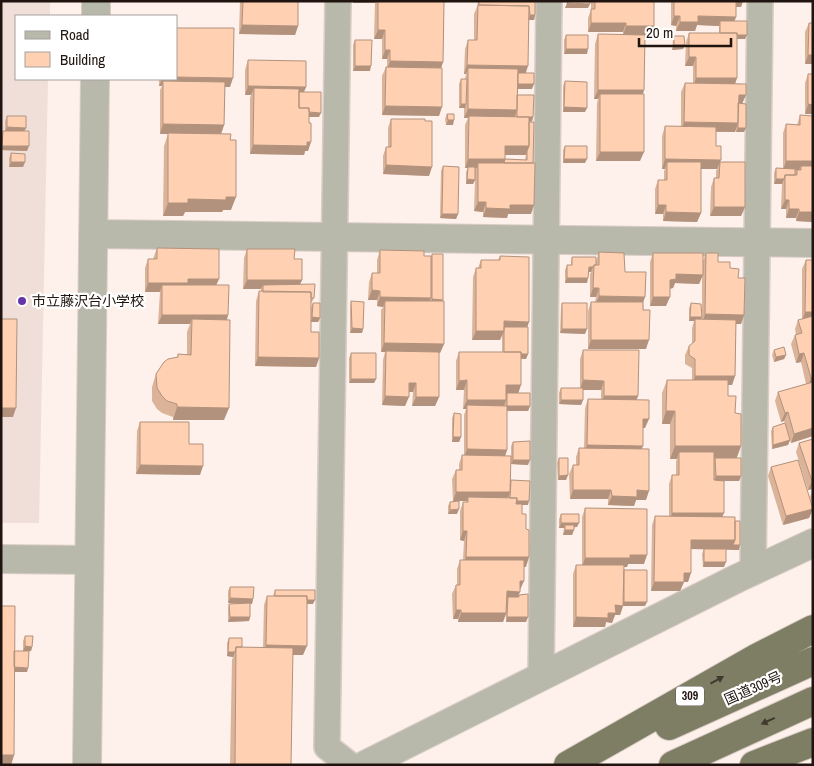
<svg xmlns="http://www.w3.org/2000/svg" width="814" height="766" font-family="'Archivo Narrow','Noto Sans JP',sans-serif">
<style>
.built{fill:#f0dfd9}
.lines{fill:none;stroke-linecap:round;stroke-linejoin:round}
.minor-casing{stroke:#dacdc7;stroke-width:28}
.tertiary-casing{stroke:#dacdc7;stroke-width:30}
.trunk-casing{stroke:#dacdc7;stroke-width:30}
.minor{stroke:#b8b9ab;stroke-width:25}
.tertiary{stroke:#b8b9ab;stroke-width:28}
.trunk{stroke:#7e7e64;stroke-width:28}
.wall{fill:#dbb399;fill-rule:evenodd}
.shaded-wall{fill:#b2927d}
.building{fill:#ffd0b2;stroke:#b2927d}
.oneway{fill:#40392d}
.poi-dot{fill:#6533aa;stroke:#fff;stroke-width:2}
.labels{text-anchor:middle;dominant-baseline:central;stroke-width:4.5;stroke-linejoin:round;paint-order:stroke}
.shield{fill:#fff;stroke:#625a57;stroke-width:1}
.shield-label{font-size:12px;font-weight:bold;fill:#1f140f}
.poi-label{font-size:14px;fill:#1f140f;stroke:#fff;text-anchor:start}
.street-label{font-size:14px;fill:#1f140f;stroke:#fff}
</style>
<rect width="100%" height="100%" fill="#fef0ea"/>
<path class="built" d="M1,1H50V16H16V79H48L39,523H1Z"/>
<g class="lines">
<defs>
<path id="minor" d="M338,1L327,747L350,765
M753,571L760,1
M541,677L549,1"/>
<path id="tertiary" d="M96,16V1
M93,234L813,243
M1,559L89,560
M87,765L95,79
M365,765L738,578L813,543"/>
<path id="trunk" d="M669,726L813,661
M568,765L758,657L813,629
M673,765L813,701
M754,765L813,742"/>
</defs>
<use href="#minor" class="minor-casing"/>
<use href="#tertiary" class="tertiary-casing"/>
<use href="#trunk" class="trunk-casing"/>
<use href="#minor" class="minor"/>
<use href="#tertiary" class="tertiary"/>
<use href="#trunk" class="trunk"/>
</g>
<path class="wall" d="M240,1H298V26L295,35L239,34Z
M353,1H444L443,62L441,68L439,116L382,115V76L386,67H387V59H382V39H374L375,3H353Z
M478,1H535V15L534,20H529L526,73L532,89H518L517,95L533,117L532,121L531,214H508L507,218L483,217V212L474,211L475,180L473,184H466V172L468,168H465V125L468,118H464V108H459V84L461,79H465L466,74H464L465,49L468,40H474V14L477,7ZM505,155H526L525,160L505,159Z
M591,1H654V26L651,35H645L644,90L643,94L640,161H596L597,103L598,99H594L595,44L598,34L623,35V32H588V18L591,10Z
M671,1H743L741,7H736L734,21L747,35L745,39H737V78L735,83L743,104L744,132H736V129L735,132H716V146L720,162L745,207L741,216H710L711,187L714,178H716V171L717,169H701V213L697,222L663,221V214H655V189L658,180H664V171L665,169H662V136L665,126L681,127V92L685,83H693V66H685L686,42L689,33H719V26L697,25L695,31H676V26L671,25Z
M809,23L813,64H805V32Z
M566,35L587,54H564V40Z
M674,36L685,45L683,49L672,50L673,40Z
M355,40L370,71H353V45Z
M248,60L306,87L304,92L319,117H309L308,151H305L304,155L250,154V98L251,95H245V70Z
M808,74L813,114H805V83Z
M159,79H176L230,87H225L224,125L221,134L231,210H223L222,212H185L183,216H163L164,146L168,134H160V90L162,86H159Z
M565,81L585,112H563V86Z
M447,114L453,125H446L445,119Z
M800,115L813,222L796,221V218H786V209H781L782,184H774V173L776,168H783V133L786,124L797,125Z
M7,116L26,128L24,131L27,151L1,150V135L3,131H5V121Z
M391,119L429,176L383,174V156L386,147H388V128Z
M565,146L585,163H563V150Z
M11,153L25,162L23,167H9V158Z
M443,166L458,214L456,219L440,218L441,171Z
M157,248L216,285L228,315L227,320L224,420H173V417L162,413L157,409L152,401V387L156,374L177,357L178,354H187V332L190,324H158L160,292H145V268L148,259H153Z
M247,249L294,259L302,280L300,284L314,298L312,302H311V332L319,358L316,367L255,366L256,301L259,291H261V289H243L244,258Z
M380,250L431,257L432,254L443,300L442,301L444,344L440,353H439V397L435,406H412L413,392H409L405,406L382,405L383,360L385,352H381V310L383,307L377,306V300H368L369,282L372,273H377V260Z
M599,252L625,272L643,302L646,349H588V311L591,302H595L596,297H590V274L591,272H588L587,283H565V270L567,265H571V261L572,257L596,265V261Z
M653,253L703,261L706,253L718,262L730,268L738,278L744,315L741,324H736L735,376L732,385H728V396L735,413L741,446L737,458L741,476L739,481H724L722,517L735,521L739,550L726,549L724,567H703L702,554L704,549H691L688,582H684L680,591H651L652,525L655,516H669V484L672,475H676V461L677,459H670V424H662V393L667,380H692V368L685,364V355L689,346L692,344V328L694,321H689V308L691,303L702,317L701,319H702V276L699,284L675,283L673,288L670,289L666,306H650V262Z
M500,256L527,327L528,354L526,359L521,358L518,393L530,406L528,411H507V450L505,456L510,482L528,505H522V514L526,567H524L520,590L517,597L519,595L526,622H506V615L503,622H458V619H453L452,594L456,585H457V569L460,560H463L464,541L460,540V511L463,502H466L467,501H453L452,479L456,470H459V464L462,455H464V415L466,409H463L464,390H456V361L459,352H502V334L500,340H472L473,277L476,268H478L481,260H498Z
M806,260H813V436L791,443L790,440L788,445L772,449L771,431L773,427L785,423L784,421L781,422L775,401L778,392L806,384L801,362L796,363L791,344L795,335H796L795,329L798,320L802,319V269Z
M351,301L363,329L362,333H350V306Z
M313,303L320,318L318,322H311V308Z
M562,303L585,334L560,333L561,308Z
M583,350L637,400L645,428H643V446L641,449L646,500H636L634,506L608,505V499H570L569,474L573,465H576V457L579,448H584L585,408L588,399H601V390H583V400L581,405L559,404V393L561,388H580V359Z
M774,350L786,355L784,359L774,362L772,355Z
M351,353L376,379L374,383H349V358Z
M454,413L461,437L459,442H452V418Z
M140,422L189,444L200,475L136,474L137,431Z
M813,439V491L812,489L808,490L796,452L799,443Z
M513,442L528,465L511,464V446Z
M559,458L568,475L566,480H558L557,463Z
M771,467L813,509L809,518L783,525L768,476Z
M812,492H813V505L810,497Z
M450,502L457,514H448V506Z
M585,508L644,564H628L627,567H624V570L645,606H623L620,615H615L612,623L606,622L605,627H573V574L576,565H582V517Z
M561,514L577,527H574L572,535H563L564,528H559V519Z
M230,587L253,599L252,604H250V617L249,621L228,622V608L229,604L238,603H228V591Z
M275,590L313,604H307L303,655H292L291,765H230L232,660L233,657L227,656V643L229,638L242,647L263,648L264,605L267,596H273Z
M25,636L32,647L31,651H29L27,672H14V755L11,765H1L14,651H23V641Z"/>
<path class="shaded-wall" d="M354,1H376L375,3H353Z
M735,1H743L741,7H733Z
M567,3L590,4L588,8H565Z
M530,15H535L534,20H528Z
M674,16H680L676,26L671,25Z
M698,16L736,17L733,26L720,21L719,26L697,25L695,31H676L680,22Z
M591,23H626L623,32H588Z
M242,25L298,26L295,35L239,34Z
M626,26H654L651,35H623Z
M378,30H385L382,39H374Z
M720,35H747L745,39H719Z
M674,45H685L683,49L672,50Z
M566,49H588L587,54H564Z
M385,50H390L387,59H382Z
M808,55H813V64H805Z
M689,57H696L693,66H685Z
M390,61L443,62L440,71L387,70Z
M467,65L528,66L525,75L468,68L466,74H464Z
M355,66H371L370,71H353Z
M176,77L233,78L230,87L163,86V81L162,86H159L162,79H176Z
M696,78H737L734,87H693Z
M517,84H534L532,89H515Z
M248,86L306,87L302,96L254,88L251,95H245Z
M598,90H644L641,99L600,94L598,99H594Z
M739,95H746L742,104H735Z
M461,104H466L465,108H459Z
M808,104L813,105V114H805Z
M385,106L442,107L439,116L382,115Z
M564,107L587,108L585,112H563Z
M468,109L517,110L514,119L469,116L468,118H464Z
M298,112L321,113L319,117H296Z
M517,117H533L532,121L515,122Z
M448,120H454L453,125H446Z
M684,122L738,123L735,132L681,131Z
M163,124L224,125L221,134H160Z
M7,127L26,128L24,132H5Z
M738,128H746L744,132H736Z
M311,142L308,151H305L304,155L250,154L253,145Z
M2,146H29L27,151L1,150Z
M505,146H529L526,155H502Z
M600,152H644L640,161H596Z
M468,159H505L502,168L478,163L477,168H465Z
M564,159H587L585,163H563Z
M665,159L721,160L717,169H667V162L665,169H662Z
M786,161H813V170L801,166L799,170H783Z
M11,162H25L23,167H9Z
M386,165L432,167L429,176L383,174Z
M467,179L475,180L473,184H466Z
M776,179H784L782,184H774Z
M226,197H236L231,210H223L222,212H185L183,216H163L168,203L188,199Z
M785,200H789L786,209H781Z
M478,202H486L483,212L474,211Z
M510,205H534L531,214H508L507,218L483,217L486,208Z
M658,205H666L663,214H655Z
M714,207H745L741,216H710Z
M789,209H799L796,218H786Z
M666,212L701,213L697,222L663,221Z
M799,212H813V222L796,221Z
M442,214H458L456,219L440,218Z
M589,267H593L591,272H587Z
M676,274L703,275L699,284L675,283L673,288L667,289L670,280Z
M567,278H588L587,283H565Z
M188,279H219L215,288L162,285L160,292H145L148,283Z
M247,280H302L298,289L263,285L261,289H243Z
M593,288H599L596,297H590Z
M372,290L380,291L377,300H368Z
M599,296L645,297L642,306L595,305Z
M380,297L431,298L427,307L385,301L383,307L377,306Z
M653,297H670L666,306H650Z
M432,299L443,300L441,304H430Z
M805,312H813V321H802Z
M705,314L744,315L741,324H702Z
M162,315H228L225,325L192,319L190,324H158Z
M312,317L320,318L318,322H311Z
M690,317H702L700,321L695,319L694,321H689Z
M504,321L529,322L526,331L503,330Z
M352,328L363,329L362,333H350Z
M562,329H587L585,334L560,333Z
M476,331H504L500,340H472Z
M591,340H649L646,349H588Z
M384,343L444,344L440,353L381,352Z
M504,353L528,354L526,359L502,358Z
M804,353L801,362L796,363L799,354Z
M786,355L784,359L774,362L776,357Z
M258,357L319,358L316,367L255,366Z
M695,376H735L732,385H692Z
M811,378H813V386L807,388Z
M351,379H376L374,383H349Z
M467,380L464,390H456L459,381Z
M583,380L604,381L601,390H580Z
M409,383H416L413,392H405Z
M506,385H521L518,394H503Z
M385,396L409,397L405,406L382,405Z
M604,396H638L635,405H601Z
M416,397H439L435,406H412Z
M467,400H506L503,409L467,405L466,409H463Z
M561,400H583L581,405L559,404Z
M507,406H530L528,411H505Z
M177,407L229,408L224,420H173Z
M1,408H16L13,417H1Z
M666,411H675L670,424H662Z
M788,412L784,421L781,422L785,413Z
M643,419H649L645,428H640Z
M813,428V436L791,443L794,434Z
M453,437H461L459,442H452Z
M790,440L788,445L772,449L773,445Z
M587,445L643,446L639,455L584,454Z
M675,446H741L736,459H679V452L677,459H670Z
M467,449L507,450L504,459L464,458Z
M513,460H530L528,465L511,464Z
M140,465L203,466L200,475L136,474Z
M568,475L566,480H558L559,476Z
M716,476H741L739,481H714Z
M812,481H813V488L812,489L808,490Z
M573,490H611L608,499H570Z
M637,490L649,491L646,500H636L634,506L608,505L612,496Z
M456,492H510L507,502L468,497L467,501H453Z
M510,501H529L528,505H509Z
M459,509L457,514H448L450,510Z
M813,509L809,518L783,525L786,516Z
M672,513H724L720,522H669Z
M561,523H579L577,527L565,528V525L564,528H559Z
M565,530H574L572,535H563Z
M463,531H467L464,541L460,540Z
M691,540H735L740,545L739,550L688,549Z
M630,555H647L644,564H628L627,567H582L585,558Z
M466,557H529L526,567L463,566Z
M704,562H726L724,567H703Z
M684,573H691L688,582H680Z
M520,581H524L520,590H516Z
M654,582H684L680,591H651Z
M507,591L520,592L516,601L508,597L506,600Z
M230,598L253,599L252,604L228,603Z
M275,599L315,600L313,604H273Z
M624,602H647L645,606H623L620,615H615L612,623L606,622L605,627H573L576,617L608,613L615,605Z
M456,610H461L458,619H453Z
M461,613H506L503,622H458Z
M230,617H250L249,621L228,622Z
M507,617H528L526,622H506Z
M266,645L307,646L303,655H263Z
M25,646L32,647L31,651H23Z
M228,652H235L233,657L227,656Z
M13,667L28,668L27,672H11Z
M1,755H14L11,765H1Z"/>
<path class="building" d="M243,1H298V26L242,25Z
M378,1H444L443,62L390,61V50H385V30H378Z
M479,1H535V15H530L529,6L479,5Z
M567,1H590V4L567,3Z
M595,1H654V26H626V23H591V9H595Z
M674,1H736V17L698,16V22H680V16H674Z
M478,5L529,6L528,66L467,65L468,40H477Z
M720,21H747V35H737V33H720Z
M809,23H813V55H808Z
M176,28H234L233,78L176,77Z
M689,33H737V78H696V57H689Z
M598,34L645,35L644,90H598Z
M566,35H588V49H566Z
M674,36H684L685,45H674Z
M355,40H372L371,66H355Z
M248,60L306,61V87L248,86Z
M386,67L442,68V107L385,106Z
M468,68L518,69L517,110L468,109Z
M518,73H534V84H518Z
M808,74H813V105L808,104Z
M461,79H467L466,104H461Z
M163,81L225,82L224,125L163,124Z
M565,81L587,82V108L564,107Z
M685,83L746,84V95H739L738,123L684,122Z
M254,88L299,89V108H309V123H311V142H307V146L253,145Z
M299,92H321V113L309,112V108H299Z
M600,94H644V152H600Z
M517,95H534L533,117H517Z
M738,103L746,104V128H738Z
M447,114H454V120H448Z
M800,115L813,116V161H786V124L800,125Z
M7,116H26V128L7,127Z
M469,116L529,117V146H505V159H468Z
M391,119H425V121H432V167L386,165V147H391Z
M529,122H534L533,163H504L505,159L527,160V151L529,146Z
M665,126L716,127V146H721V160L665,159Z
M3,131H29V146H2Z
M168,133L231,134L230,140H236V197H226V200L188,199V203H168Z
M565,146H587V159H564Z
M11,153L25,154V162H11Z
M667,162H701V213L666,212V205H658V180H667Z
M720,162H745V207H714V178H719Z
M478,163H535L534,205H510V209L486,208V202H478Z
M443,166L459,167L458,214H442Z
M801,166H813V212H799V209H789V200H785V175H797V170H801Z
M468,167H475V180L467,179Z
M776,168L795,169V175H785L784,179H776Z
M157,248L219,249V279H188V283H148V259H157Z
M247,249H295L294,259H302V280H247Z
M380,250L424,251V256H431V298L380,297V291L372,290V273H380Z
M599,252L624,253L625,272H646L645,297L599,296V288H593L594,265H599Z
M653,253H703V275L676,274V279L670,280V297H653Z
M706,253H718V262H730V268L739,269L738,278H745L744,315L705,314Z
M432,254H443V300L432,299Z
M500,256L529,257V322L504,321V331H476V268H481V260H500Z
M572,257H596V265H594L593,267H589L588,278H567V265H572Z
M806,260H813V312H805Z
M315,284L314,298H311V292H263V285Z
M162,285H229L228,315H162Z
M259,291L311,292V332H319V358L258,357Z
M351,301L364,302L363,329L352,328Z
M385,301H444V344L384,343Z
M591,302H643V310H650L649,340H591Z
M313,303H320V318L312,317Z
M562,303H587V329H562Z
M691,303L701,304L702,317H690Z
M813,316V378H811L804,353L799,354L795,335L802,333L798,320Z
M1,319H17L16,408H1Z
M192,319L230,320L229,408L177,407V404L167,401L162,396L157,388L156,374L164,362L168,359L178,357V354L191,355Z
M695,319L736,320L735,376H695V359L689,355V346L695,341Z
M504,327H528V354H521V352H504Z
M784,347L786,355L776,357L774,350Z
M583,350H639L638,396H604V381L583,380Z
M386,351L439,352V397H416V383H409V397L385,396Z
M459,352H521V385H506V400H467V380L459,381Z
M351,353H376V379H351Z
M667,380H728V396H736L735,413L741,414V446H675V411H666Z
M813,382V428L794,434L788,412L785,413L778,392Z
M561,388H583V400H561Z
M507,393H530V406H507Z
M588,399L649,400V419H643V446L587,445Z
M467,405L507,406V450L467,449Z
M454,413L461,414V437H453Z
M140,422H189V444H203V466L140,465Z
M785,423L790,440L773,445V427Z
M813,439V481H812L799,443Z
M530,441V460H513V442Z
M579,448L649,449V491L637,490V497L612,496L611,490H573V465H579Z
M679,452H714V480L724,481V513H672V475H679Z
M462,455L511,456L510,492H456V470H462Z
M559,458H568V475L559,476Z
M715,458H741V476H716Z
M798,460L813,509L786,516L771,467Z
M511,480L530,481L529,501H517V498H510Z
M468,497L517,498L516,504H522V514H526V529L529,530V557H466L467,531H463V502H468Z
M459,501V509L450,510V502Z
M585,508L647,509V555H630V558H585Z
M561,514H579V523H561Z
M655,516L735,517V540H691V573H684V582H654Z
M735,521H740V545H733L735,540Z
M565,525H574V530H565Z
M704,549H726V562H704Z
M460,560H524V581H520V592L507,591L506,613H461V610H456V585H460Z
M576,565H624L623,606L615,605L616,613H608V618L576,617Z
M624,570H647V602H624Z
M230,587H254L253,599L230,598Z
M275,590H315V600H307V596H275Z
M528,594V617H507L508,597H519V595Z
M267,596H307V646L266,645Z
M250,603V617H230L229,604Z
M1,606H15L14,755H1Z
M25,636H33L32,647L25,646Z
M229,638H242V647H236L235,652H228Z
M236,647L293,648L291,765H235Z
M14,651H29L28,668L14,667Z"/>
<defs><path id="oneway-solid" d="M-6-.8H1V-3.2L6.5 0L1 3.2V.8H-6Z" transform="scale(1.25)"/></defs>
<g class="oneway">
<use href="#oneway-solid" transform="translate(717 680) rotate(-29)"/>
<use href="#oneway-solid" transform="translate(768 721) rotate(155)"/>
</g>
<circle class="poi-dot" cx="22" cy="301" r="5"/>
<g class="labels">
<rect class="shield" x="676" y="686.5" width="28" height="19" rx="4"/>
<g class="shield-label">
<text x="690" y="696">309</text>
</g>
<g class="poi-label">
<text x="32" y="301">市立藤沢台小学校</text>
</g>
<g class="street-label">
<text transform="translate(753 688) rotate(-24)">国道309号</text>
</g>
</g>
<rect width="814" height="766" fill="none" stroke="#1f140f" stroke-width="5"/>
<rect x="15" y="15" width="162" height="65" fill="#ffffff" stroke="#a5a19f"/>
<rect x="25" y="31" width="25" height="8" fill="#b8b9ab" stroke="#a5a19f"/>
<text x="60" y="40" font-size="15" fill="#1f140f">Road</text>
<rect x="25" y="52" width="25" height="15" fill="#ffd0b2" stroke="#a5a19f"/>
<text x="60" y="65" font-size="15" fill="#1f140f">Building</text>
<path d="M639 38v8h92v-8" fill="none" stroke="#1f140f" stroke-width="2.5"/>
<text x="646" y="38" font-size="15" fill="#1f140f" stroke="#ffffff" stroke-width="4" paint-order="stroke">20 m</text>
</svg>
